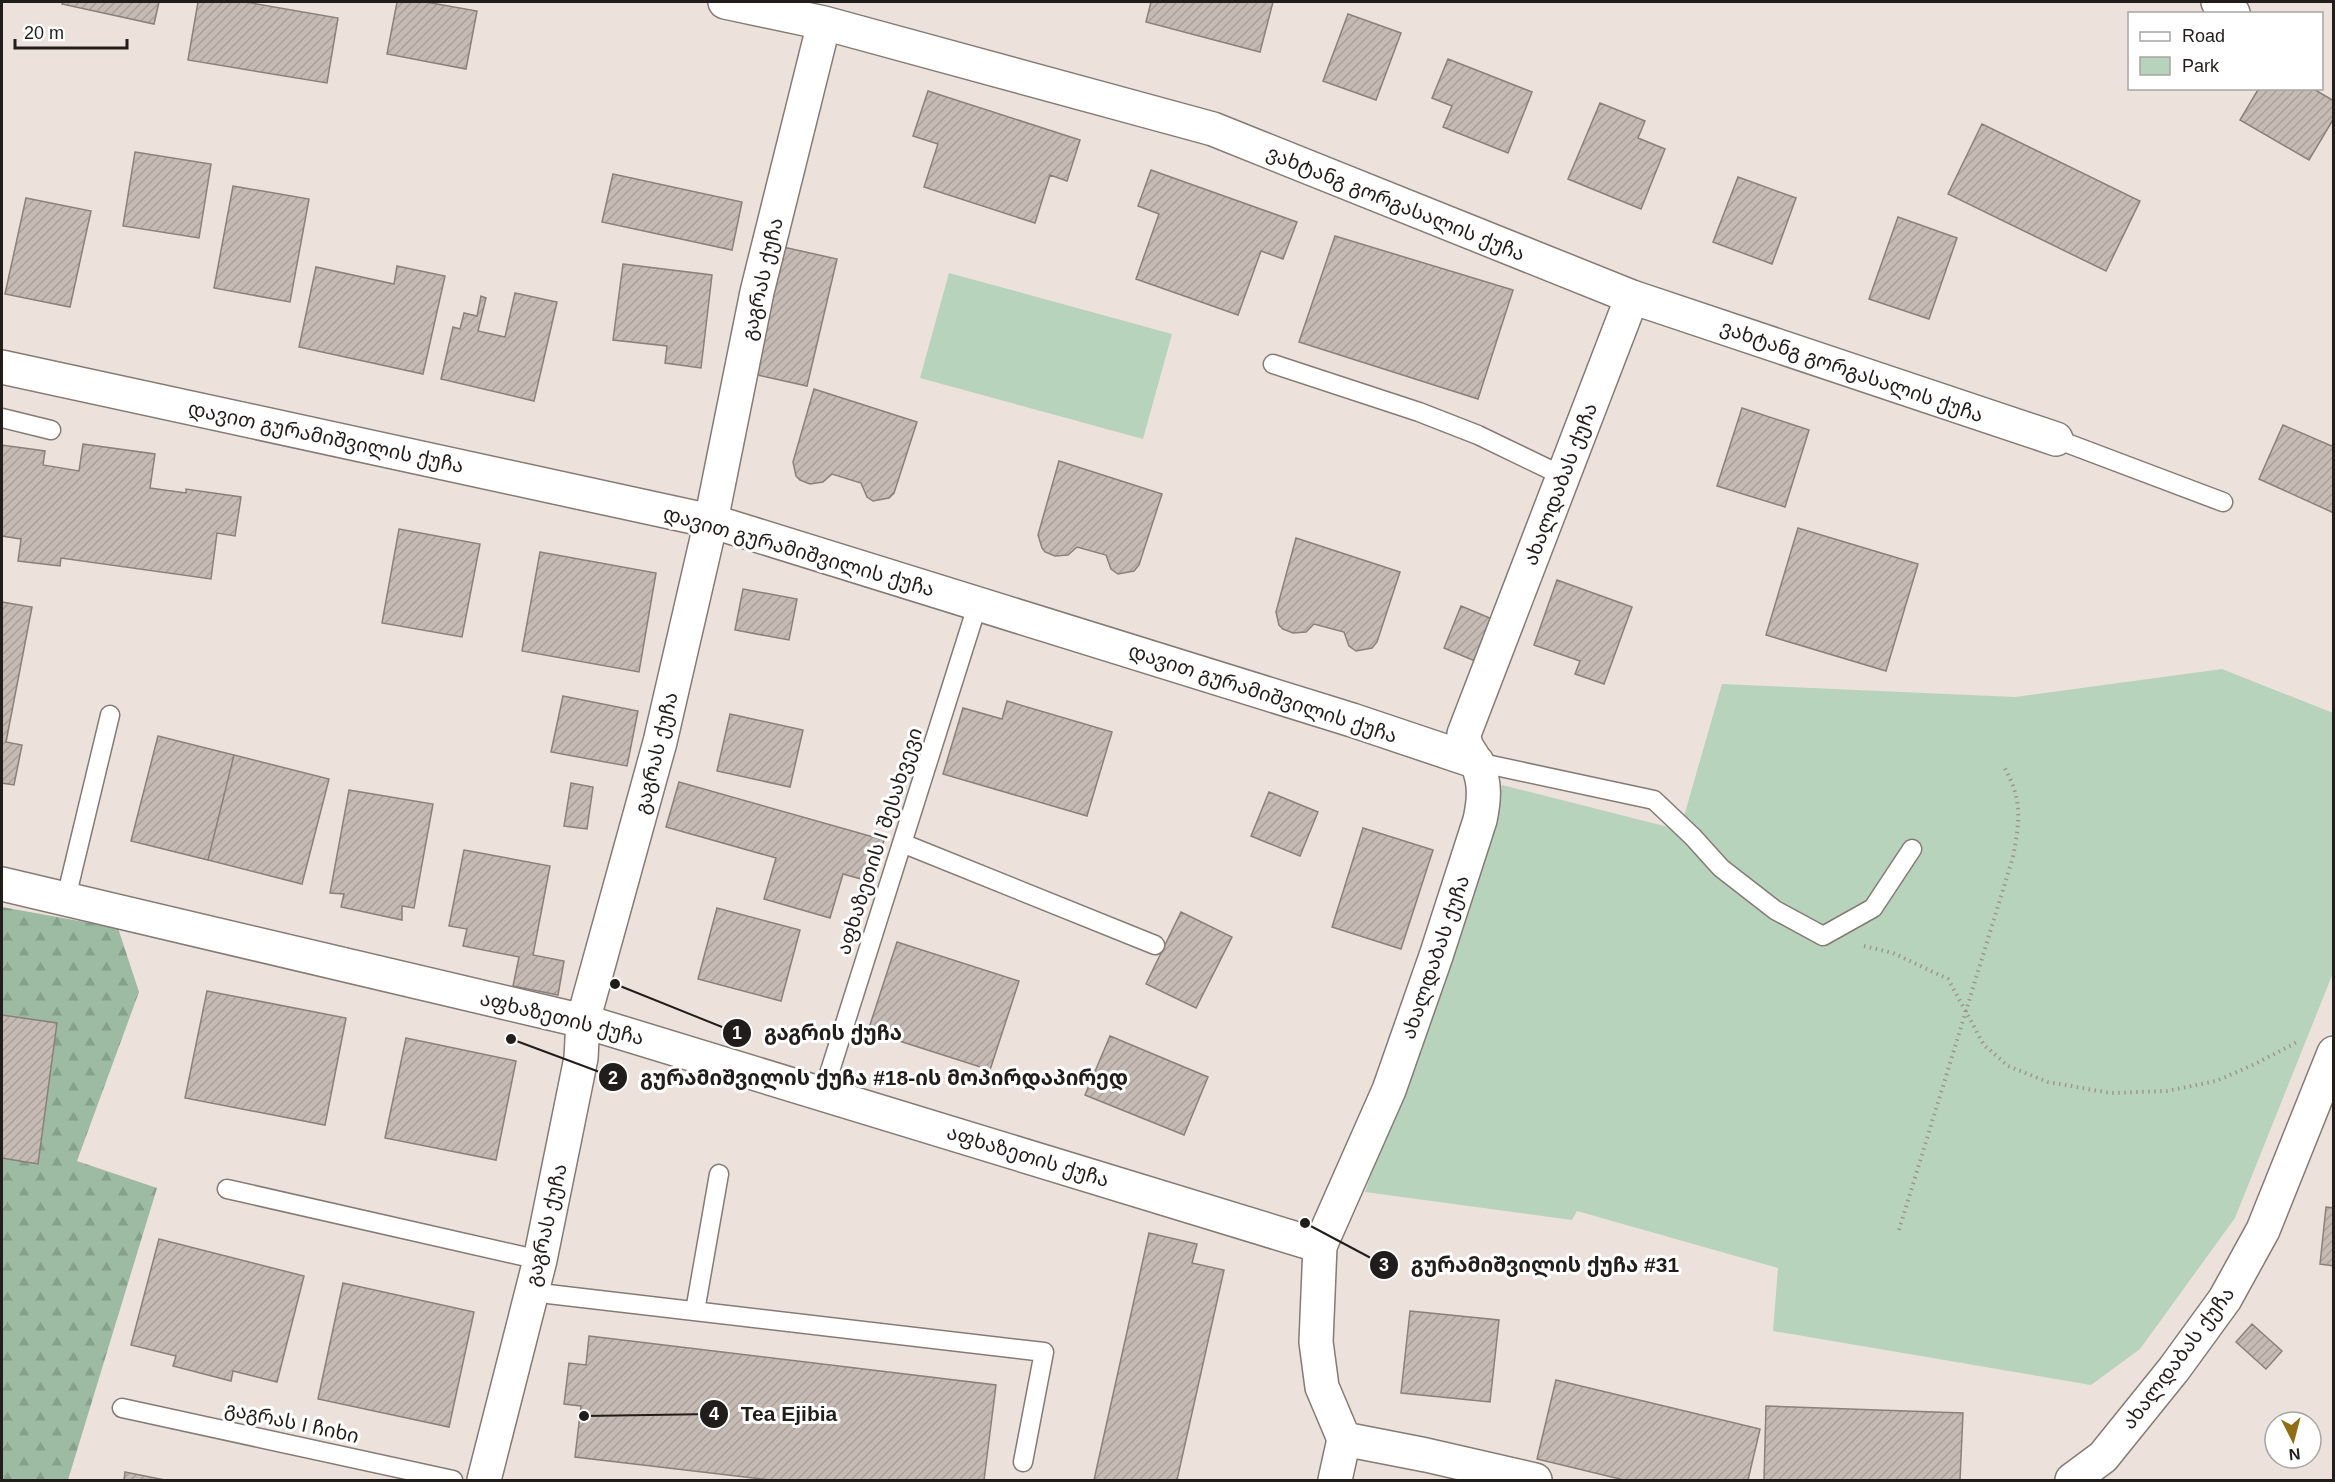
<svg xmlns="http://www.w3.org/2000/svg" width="2335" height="1482" font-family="Helvetica,'Noto Sans Georgian',sans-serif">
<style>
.forest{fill:url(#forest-firs)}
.park{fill:#b8d3bc}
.building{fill:url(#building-hatch);stroke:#8b807a;stroke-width:1.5}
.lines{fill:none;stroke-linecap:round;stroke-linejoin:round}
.service-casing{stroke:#857a74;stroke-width:21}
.minor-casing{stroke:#857a74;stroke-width:36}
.tertiary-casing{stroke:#857a74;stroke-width:36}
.path{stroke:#9f9692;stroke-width:4;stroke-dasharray:1.5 4.5;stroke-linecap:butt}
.service{stroke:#fff;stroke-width:18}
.minor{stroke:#fff;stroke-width:33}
.tertiary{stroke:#fff;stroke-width:33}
.labels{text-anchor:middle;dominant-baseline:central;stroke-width:6;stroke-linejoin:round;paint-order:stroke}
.street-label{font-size:20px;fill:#211d1b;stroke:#fff}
.leader{fill:none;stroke:#211d1b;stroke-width:2}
.callout-dot{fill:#211d1b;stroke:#fff;stroke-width:2}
.mark-label{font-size:18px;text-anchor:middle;font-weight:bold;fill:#fff}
.callout-label{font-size:21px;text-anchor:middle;font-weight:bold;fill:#211d1b;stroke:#fff;stroke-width:6;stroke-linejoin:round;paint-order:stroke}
</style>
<defs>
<pattern id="forest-firs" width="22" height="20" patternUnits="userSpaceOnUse" patternTransform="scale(1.5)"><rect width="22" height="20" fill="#9dbba2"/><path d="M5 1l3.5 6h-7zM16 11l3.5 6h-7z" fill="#87a08b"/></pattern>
<pattern id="building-hatch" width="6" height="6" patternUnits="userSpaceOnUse" patternTransform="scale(1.5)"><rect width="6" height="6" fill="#c6bbb4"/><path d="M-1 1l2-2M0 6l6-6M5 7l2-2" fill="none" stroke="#aaa09a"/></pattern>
</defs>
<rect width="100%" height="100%" fill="#ede1db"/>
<path class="forest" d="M2,907L118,928L139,992L77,1161L157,1188L68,1480H2Z"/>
<path class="park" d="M949,273L1172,334L1143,439L920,378Z
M2222,669L2333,713V973L2235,1218L2140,1349L2091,1385L1773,1331L1778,1268L1577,1211L1572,1220L1365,1192L1502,785L1680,830L1722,684L2015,697Z"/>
<path class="building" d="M63,2H159L154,24L62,4Z
M198,2H246L338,18L327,83L188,60Z
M397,2H426L477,11L466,69L387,54Z
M1151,2H1273L1260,52L1146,22Z
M1348,14L1401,33L1376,100L1323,81Z
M1448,59L1532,92L1508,153L1443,127L1452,106L1432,98Z
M2259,88H2312L2334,101V118L2309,160L2240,120Z
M928,91L1080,140L1067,181L1050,175L1035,223L924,187L938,144L913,136Z
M1600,103L1645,121L1638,138L1665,149L1641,209L1568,179Z
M1982,124L2140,201L2106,271L1948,194Z
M135,152L211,164L199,238L123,226Z
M1151,170L1297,222L1283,259L1261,251L1238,315L1136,279L1159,214L1138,206Z
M613,174L742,202L732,250L602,222Z
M1738,177L1796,198L1772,264L1713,242Z
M233,186L309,199L290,302L214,288Z
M26,198L91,211L70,307L5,294Z
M1898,217L1957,238L1929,319L1869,299Z
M1335,236L1513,290L1478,399L1299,342Z
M783,247L837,259L807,386L753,374Z
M623,264L712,275L701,368L665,363L667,346L613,340Z
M397,266L445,276L423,374L299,347L316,267L394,284Z
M515,293L557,302L534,401L441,379L453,327L460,329L464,313L477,316L481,296L486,298L478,331L505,337Z
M814,389L917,422L894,493L889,498L873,501L867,497L861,483L832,474L823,482L810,484L800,480L796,476L793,462Z
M1742,408L1809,430L1785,507L1717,486Z
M2283,425L2334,447V513L2259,479Z
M83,444L155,454L150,488L186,493V489L241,497L235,536L217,533L211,579L61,558L60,566L18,561L21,539L2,536V445L45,451L43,465L79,471Z
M1059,461L1162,494L1139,565L1134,571L1118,574L1111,569L1106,555L1077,547L1068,555L1055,556L1045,552L1042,548L1038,535Z
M1798,528L1918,564L1886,671L1766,635Z
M399,529L480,544L462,637L382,623Z
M1296,538L1400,572L1377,642L1372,648L1356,651L1349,646L1344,632L1314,624L1306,632L1293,633L1283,629L1279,625L1276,612Z
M540,552L656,573L639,672L522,651Z
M1557,580L1632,607L1604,684L1575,674L1580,661L1534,645Z
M743,589L797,599L789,640L735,630Z
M2,602L32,607L6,742L22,745L14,785L2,783Z
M1461,606L1492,619L1475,661L1444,648Z
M563,696L638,711L627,766L551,752Z
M1007,701L1112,732L1087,816L943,774L963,708L1002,719Z
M730,714L803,730L790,787L717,771Z
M158,736L234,755L208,860L131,841Z
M234,755L329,779L302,884L208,860Z
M679,782L884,840L872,882L843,874L830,918L764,899L776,858L666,827Z
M571,783L593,787L587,829L564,826Z
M349,790L433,804L414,908L402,906V920L341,907L344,894L330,893Z
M1269,792L1318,812L1300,856L1251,836Z
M1363,828L1433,850L1401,949L1332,927Z
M464,850L550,866L533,955L564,961L558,995L513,986L519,957L463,946L467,929L449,926Z
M717,908L800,930L781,1001L698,979Z
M1181,912L1232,937L1196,1008L1146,984Z
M897,942L1019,981L990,1070L868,1031Z
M207,991L346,1018L325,1125L185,1098Z
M2,1015L57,1023L38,1164L2,1158Z
M1110,1036L1208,1077L1184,1135L1085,1095Z
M406,1038L516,1061L496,1160L385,1138Z
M2326,1207L2334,1208V1266L2320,1264Z
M1149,1233L1197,1244L1192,1263L1224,1270L1177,1480H1094Z
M159,1239L304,1276L277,1382L233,1371L231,1381L173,1366L176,1356L131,1345Z
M343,1283L474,1312L449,1427L318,1399Z
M1410,1311L1499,1320L1490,1402L1401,1393Z
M2252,1324L2282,1351L2266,1369L2236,1342Z
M589,1336L996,1385L984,1480H770L575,1457L581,1406L564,1404L569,1363L586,1365Z
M1556,1380L1760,1429L1748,1480H1624L1537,1459Z
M1766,1406L1963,1413L1960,1480H1764Z
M125,1472L165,1480H124Z"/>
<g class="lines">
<defs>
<path id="service" d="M1273,364L1419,412L1478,435L1563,476
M2,418L51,430
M2056,439L2223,502
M1477,762L1654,800L1693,837L1721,868L1775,910L1823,936L1873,908L1912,849
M902,843L1155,945
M66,898L110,715
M823,1093L978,603
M227,1189L540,1260
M531,1292L1044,1352L1023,1462
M695,1311L719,1174
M122,1408L453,1480"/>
<path id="minor" d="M725,2L824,23L1213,129L1632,297L2056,439
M2218,2L2233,13
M2,367L711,521L1352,720L1477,762
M1320,1246L1389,1090L1436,956L1480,820C1484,801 1486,783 1477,764C1471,751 1465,750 1464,734L1632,297
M484,1480L540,1260L581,1058L583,1021L660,742L711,521L757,292L824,23
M1335,1480L1344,1439"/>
<path id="tertiary" d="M2,884L583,1021L1320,1246L1316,1342L1322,1387L1344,1439L1426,1455L1535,1480
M2072,1480L2103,1457L2174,1369L2225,1299L2263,1230L2334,1053"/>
</defs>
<use href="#service" class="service-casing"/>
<use href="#minor" class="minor-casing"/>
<use href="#tertiary" class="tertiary-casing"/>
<path class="path" d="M1864,946L1893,953L1948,979L1984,1045L2008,1066L2048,1082L2110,1093L2167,1091L2216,1081L2255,1064L2299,1041
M1899,1230L2013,857C2020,819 2023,800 2003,765"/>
<use href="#service" class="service"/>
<use href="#minor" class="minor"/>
<use href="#tertiary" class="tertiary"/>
</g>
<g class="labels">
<g class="street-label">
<text transform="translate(1396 203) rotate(22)">ვახტანგ გორგასალის ქუჩა</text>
<text transform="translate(762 279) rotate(-77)">გაგრას ქუჩა</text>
<text transform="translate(1852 371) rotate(19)">ვახტანგ გორგასალის ქუჩა</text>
<text transform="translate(326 437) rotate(12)">დავით გურამიშვილის ქუჩა</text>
<text transform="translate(1560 484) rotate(-69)">ახალდაბას ქუჩა</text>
<text transform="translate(799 551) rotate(16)">დავით გურამიშვილის ქუჩა</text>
<text transform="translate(1263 693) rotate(18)">დავით გურამიშვილის ქუჩა</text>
<text transform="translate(656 753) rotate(-76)">გაგრას ქუჩა</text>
<text transform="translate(879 841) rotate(-72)">აფხაზეთის I შესახვევი</text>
<text transform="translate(1435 957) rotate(-71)">ახალდაბას ქუჩა</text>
<text transform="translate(562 1018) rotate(14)">აფხაზეთის ქუჩა</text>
<text transform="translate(1028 1156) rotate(17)">აფხაზეთის ქუჩა</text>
<text transform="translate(546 1225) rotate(-77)">გაგრას ქუჩა</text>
<text transform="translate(2178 1358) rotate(-53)">ახალდაბას ქუჩა</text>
<text transform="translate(292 1422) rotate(12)">გაგრას I ჩიხი</text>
</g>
</g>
<path class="leader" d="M615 984L737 1033M511 1039L613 1077M1305 1223L1384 1265M584 1416L714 1414"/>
<g class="callout-dot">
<circle cx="615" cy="984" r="6"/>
<circle cx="511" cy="1039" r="6"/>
<circle cx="1305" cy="1223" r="6"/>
<circle cx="584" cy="1416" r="6"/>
<circle cx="737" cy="1033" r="15"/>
<circle cx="613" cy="1077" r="15"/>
<circle cx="1384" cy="1265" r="15"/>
<circle cx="714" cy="1414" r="15"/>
</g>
<g class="mark-label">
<text x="737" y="1039">1</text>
<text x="613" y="1084">2</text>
<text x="1384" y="1271">3</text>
<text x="714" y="1420">4</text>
</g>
<g class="callout-label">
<text x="833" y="1040">გაგრის ქუჩა</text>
<text x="884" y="1085">გურამიშვილის ქუჩა #18-ის მოპირდაპირედ</text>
<text x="1545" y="1272">გურამიშვილის ქუჩა #31</text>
<text x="789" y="1421">Tea Ejibia</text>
</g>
<rect width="2335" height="1482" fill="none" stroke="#211d1b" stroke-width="6"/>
<rect x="2128" y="12" width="195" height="78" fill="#ffffff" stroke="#a6a5a4" stroke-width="1.5"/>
<rect x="2140" y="32" width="30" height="9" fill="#ffffff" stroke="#a6a5a4" stroke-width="1.5"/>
<text x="2182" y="42" font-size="18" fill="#211d1b">Road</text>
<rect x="2140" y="57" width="30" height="18" fill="#b8d3bc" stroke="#a6a5a4" stroke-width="1.5"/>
<text x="2182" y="72" font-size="18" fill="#211d1b">Park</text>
<g transform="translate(2293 1440) rotate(174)"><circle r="28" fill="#ffffff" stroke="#a6a5a4" stroke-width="1.5"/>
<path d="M0-4.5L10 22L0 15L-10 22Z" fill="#906f14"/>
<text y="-9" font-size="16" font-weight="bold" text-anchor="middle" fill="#211d1b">N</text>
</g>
<path d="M15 39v9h112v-9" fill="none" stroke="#211d1b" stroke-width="3"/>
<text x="24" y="39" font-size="18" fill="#211d1b" stroke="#ffffff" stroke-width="4.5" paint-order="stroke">20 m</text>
</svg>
